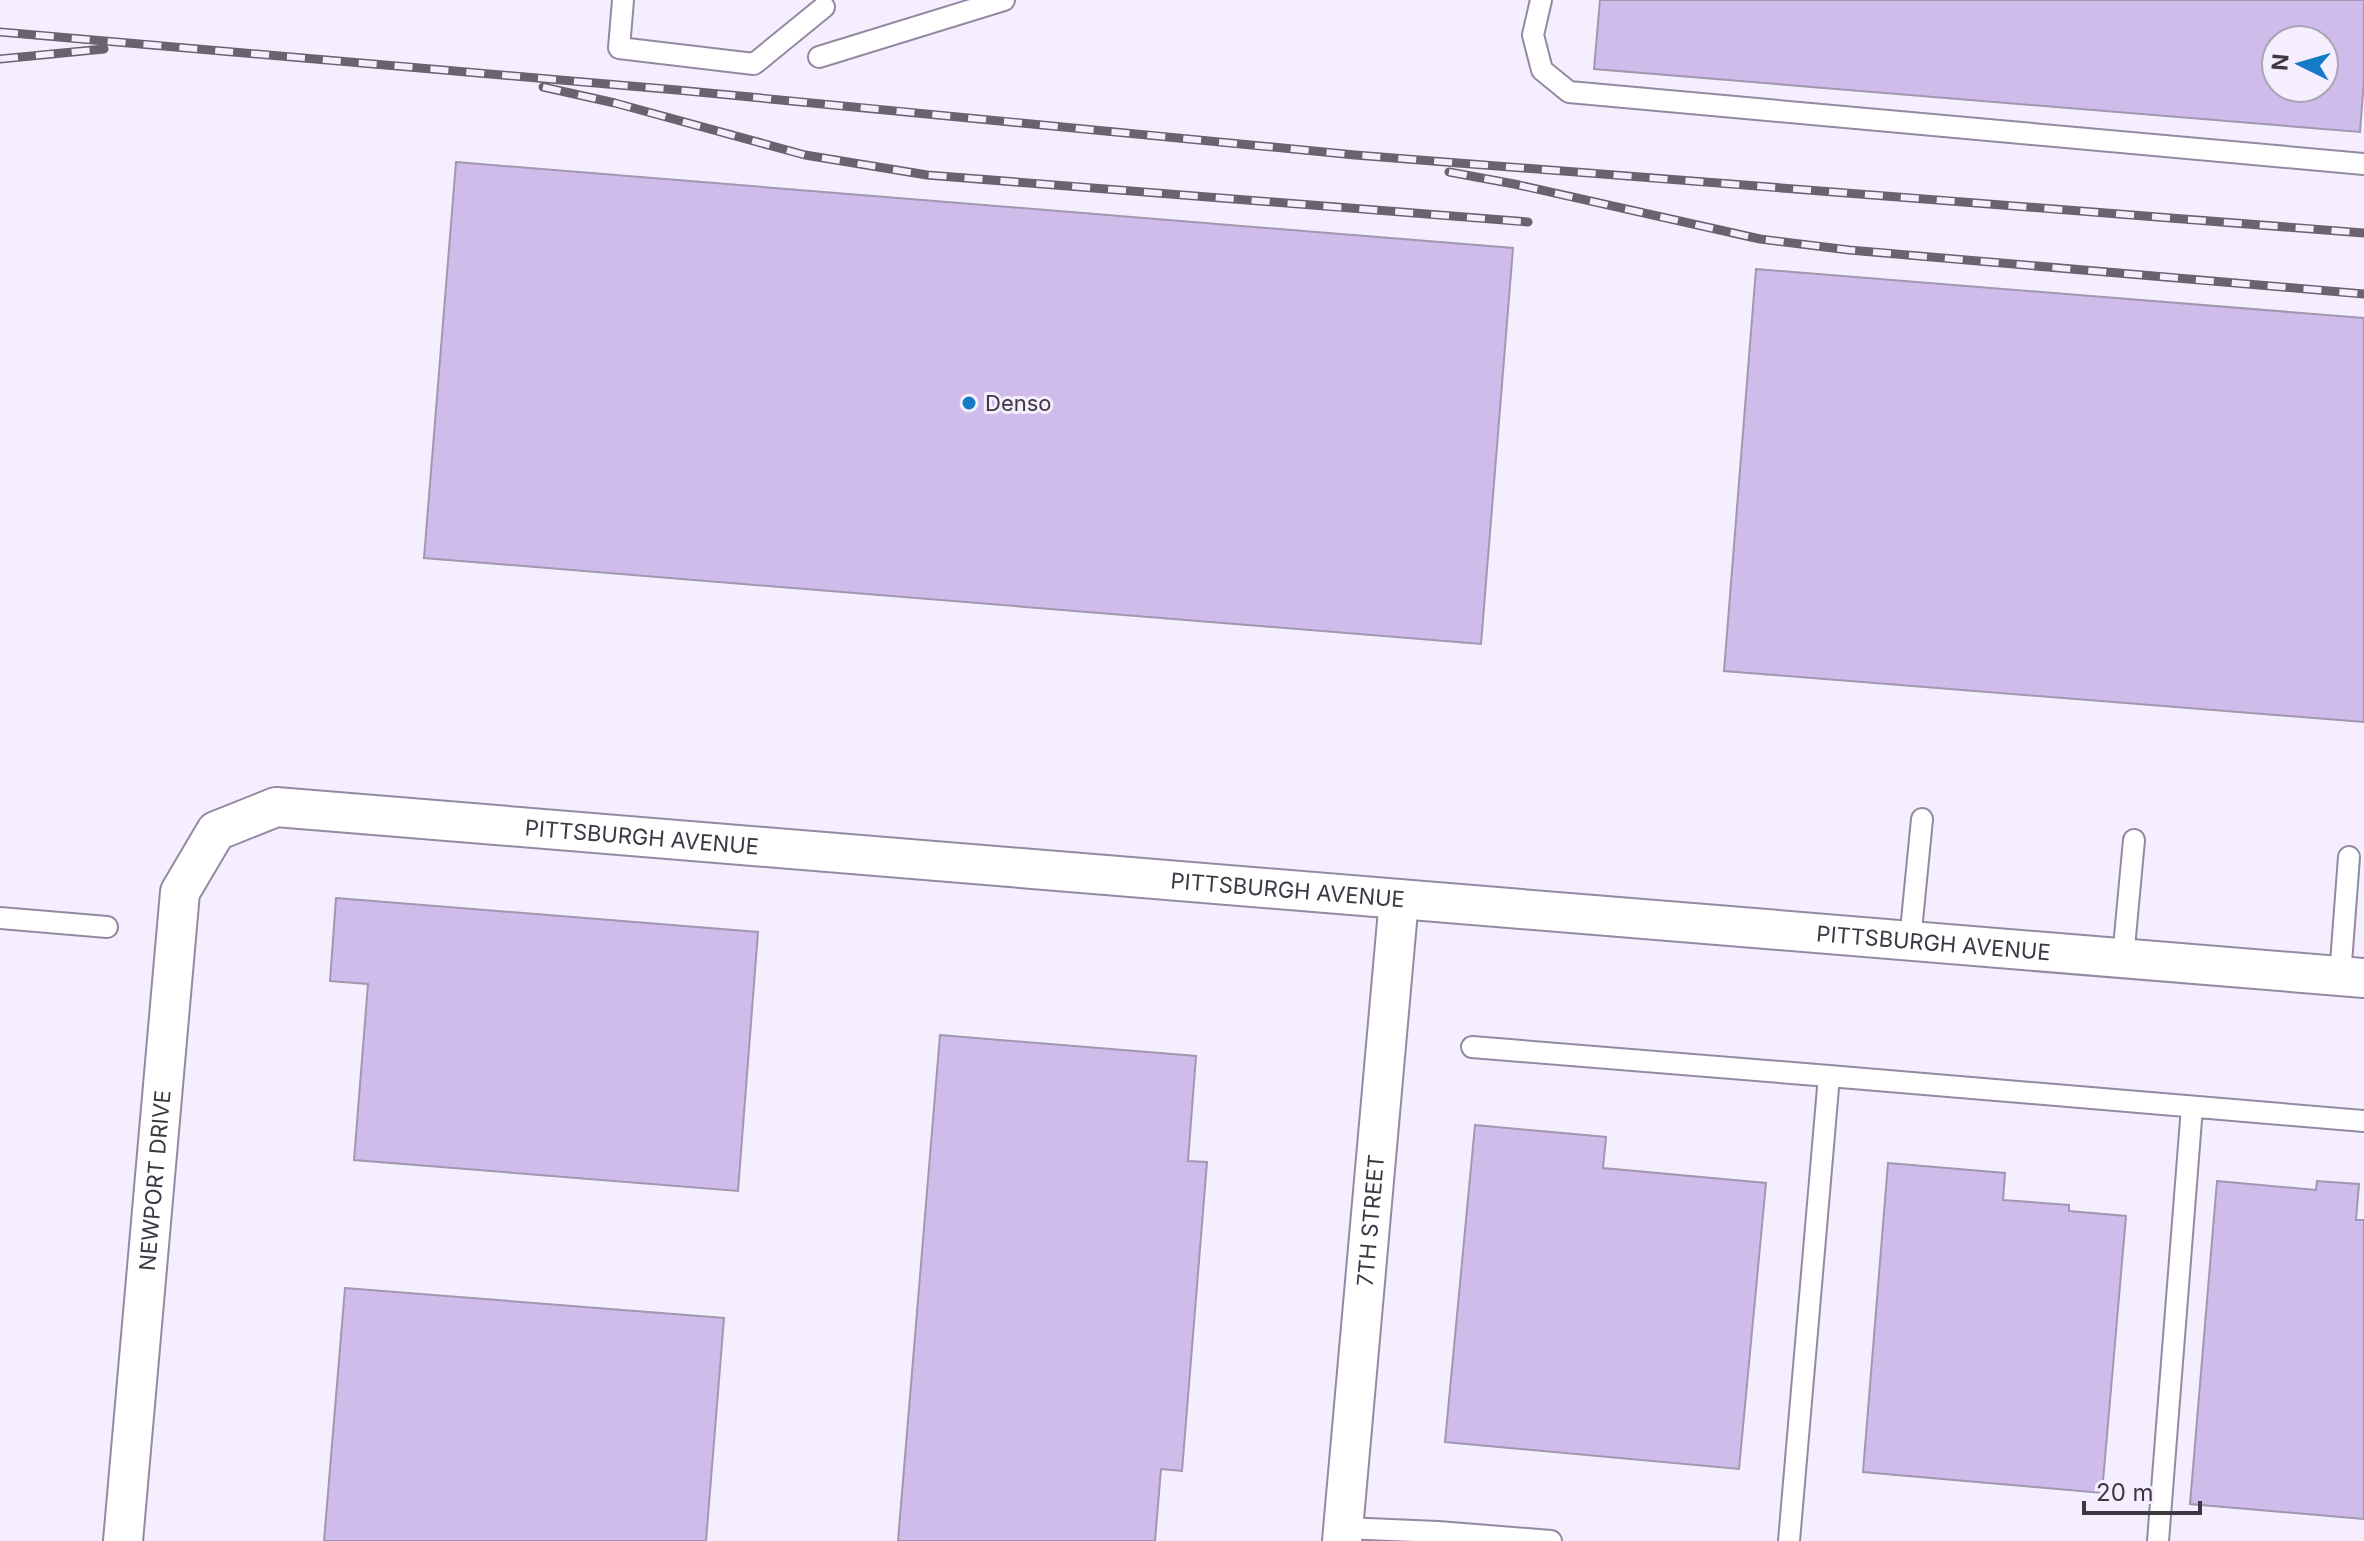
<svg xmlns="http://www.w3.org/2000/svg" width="2364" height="1541" font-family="Inter,sans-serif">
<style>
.building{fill:#d0bceb;stroke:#a197b0;stroke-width:2;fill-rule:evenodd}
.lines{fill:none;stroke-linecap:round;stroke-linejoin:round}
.service-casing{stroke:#9389a2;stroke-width:24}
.minor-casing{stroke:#9389a2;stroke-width:42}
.service{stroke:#fff;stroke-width:20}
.minor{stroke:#fff;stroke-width:38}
.rail-casing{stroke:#68636f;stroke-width:9}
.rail{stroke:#f5eefe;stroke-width:6;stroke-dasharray:18;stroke-linecap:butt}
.poi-dot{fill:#157bc7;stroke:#f5eefe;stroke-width:3}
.labels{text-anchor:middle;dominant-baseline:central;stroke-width:6;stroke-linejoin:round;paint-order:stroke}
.poi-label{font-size:22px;fill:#3d3843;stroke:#f5eefe;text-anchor:start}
.street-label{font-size:22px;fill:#3d3843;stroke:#f5eefe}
</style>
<rect width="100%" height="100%" fill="#f5eefe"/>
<path class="building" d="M1600,0H2364V79L2360,132L1594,69ZM2276,40H2324V88H2276Z
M456,162L1513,248L1481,644L424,558Z
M1756,269L2364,318V722L1724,671Z
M336,898L758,932L738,1191L354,1160L368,984L330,981Z
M940,1035L1196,1056L1188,1161L1207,1162L1182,1471L1161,1469L1155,1541H898Z
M1475,1125L1606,1137L1603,1168L1766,1183L1739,1469L1445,1442Z
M1888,1163L2005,1173L2003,1200L2069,1205V1211L2126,1216L2102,1493L1863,1472Z
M2217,1181L2316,1190L2317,1181L2359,1184L2356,1220H2364V1519L2190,1504Z
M345,1288L724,1318L706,1541H324Z"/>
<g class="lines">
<defs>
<path id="service" d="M623,0L619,48L754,64L824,7
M1541,0L1533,35L1542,70L1569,92L2364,164
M819,57L1004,0
M0,918L107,927
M1910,941L1922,819
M2123,958L2134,840
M2340,976L2349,857
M1472,1047L1829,1076
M1344,1528L1438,1532L1551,1541
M1789,1541L1829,1076L2364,1121
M2158,1541L2192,1107"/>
<g id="minor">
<path id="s1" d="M123,1541L180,892L216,831L276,807L2364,978"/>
<path id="s2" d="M1342,1541L1399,899"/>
</g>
</defs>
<use href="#service" class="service-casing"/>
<use href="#minor" class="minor-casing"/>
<use href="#service" class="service"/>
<use href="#minor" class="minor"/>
<defs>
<path id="rail" d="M0,32L677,90L1355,155L2364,233
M0,59L104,49
M543,87L615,103L805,155L927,175L1528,222
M1449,172L1514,184L1760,239L1849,250L2364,294"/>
</defs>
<use href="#rail" class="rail-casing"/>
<use href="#rail" class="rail"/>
</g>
<circle class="poi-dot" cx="969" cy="403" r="8"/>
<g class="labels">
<g class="poi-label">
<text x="985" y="403">Denso</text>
</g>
<g class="street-label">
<text stroke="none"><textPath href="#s1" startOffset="1154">PITTSBURGH AVENUE</textPath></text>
<text stroke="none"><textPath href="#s1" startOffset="1802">PITTSBURGH AVENUE</textPath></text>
<text stroke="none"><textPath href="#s1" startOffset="2450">PITTSBURGH AVENUE</textPath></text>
<text stroke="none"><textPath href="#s1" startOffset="362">NEWPORT DRIVE</textPath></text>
<text stroke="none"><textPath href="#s2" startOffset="322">7TH STREET</textPath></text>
</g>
</g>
<g transform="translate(2300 64) rotate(275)"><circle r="38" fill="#f5eefe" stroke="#aba5b3" stroke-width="2"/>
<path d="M0-6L14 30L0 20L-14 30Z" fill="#157bc7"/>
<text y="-12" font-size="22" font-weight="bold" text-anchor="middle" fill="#3d3843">N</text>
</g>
<path d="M2084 1501v12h116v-12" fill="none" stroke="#3d3843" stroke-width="4"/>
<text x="2096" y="1501" font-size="24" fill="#3d3843" stroke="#f5eefe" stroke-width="6" paint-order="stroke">20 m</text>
</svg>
